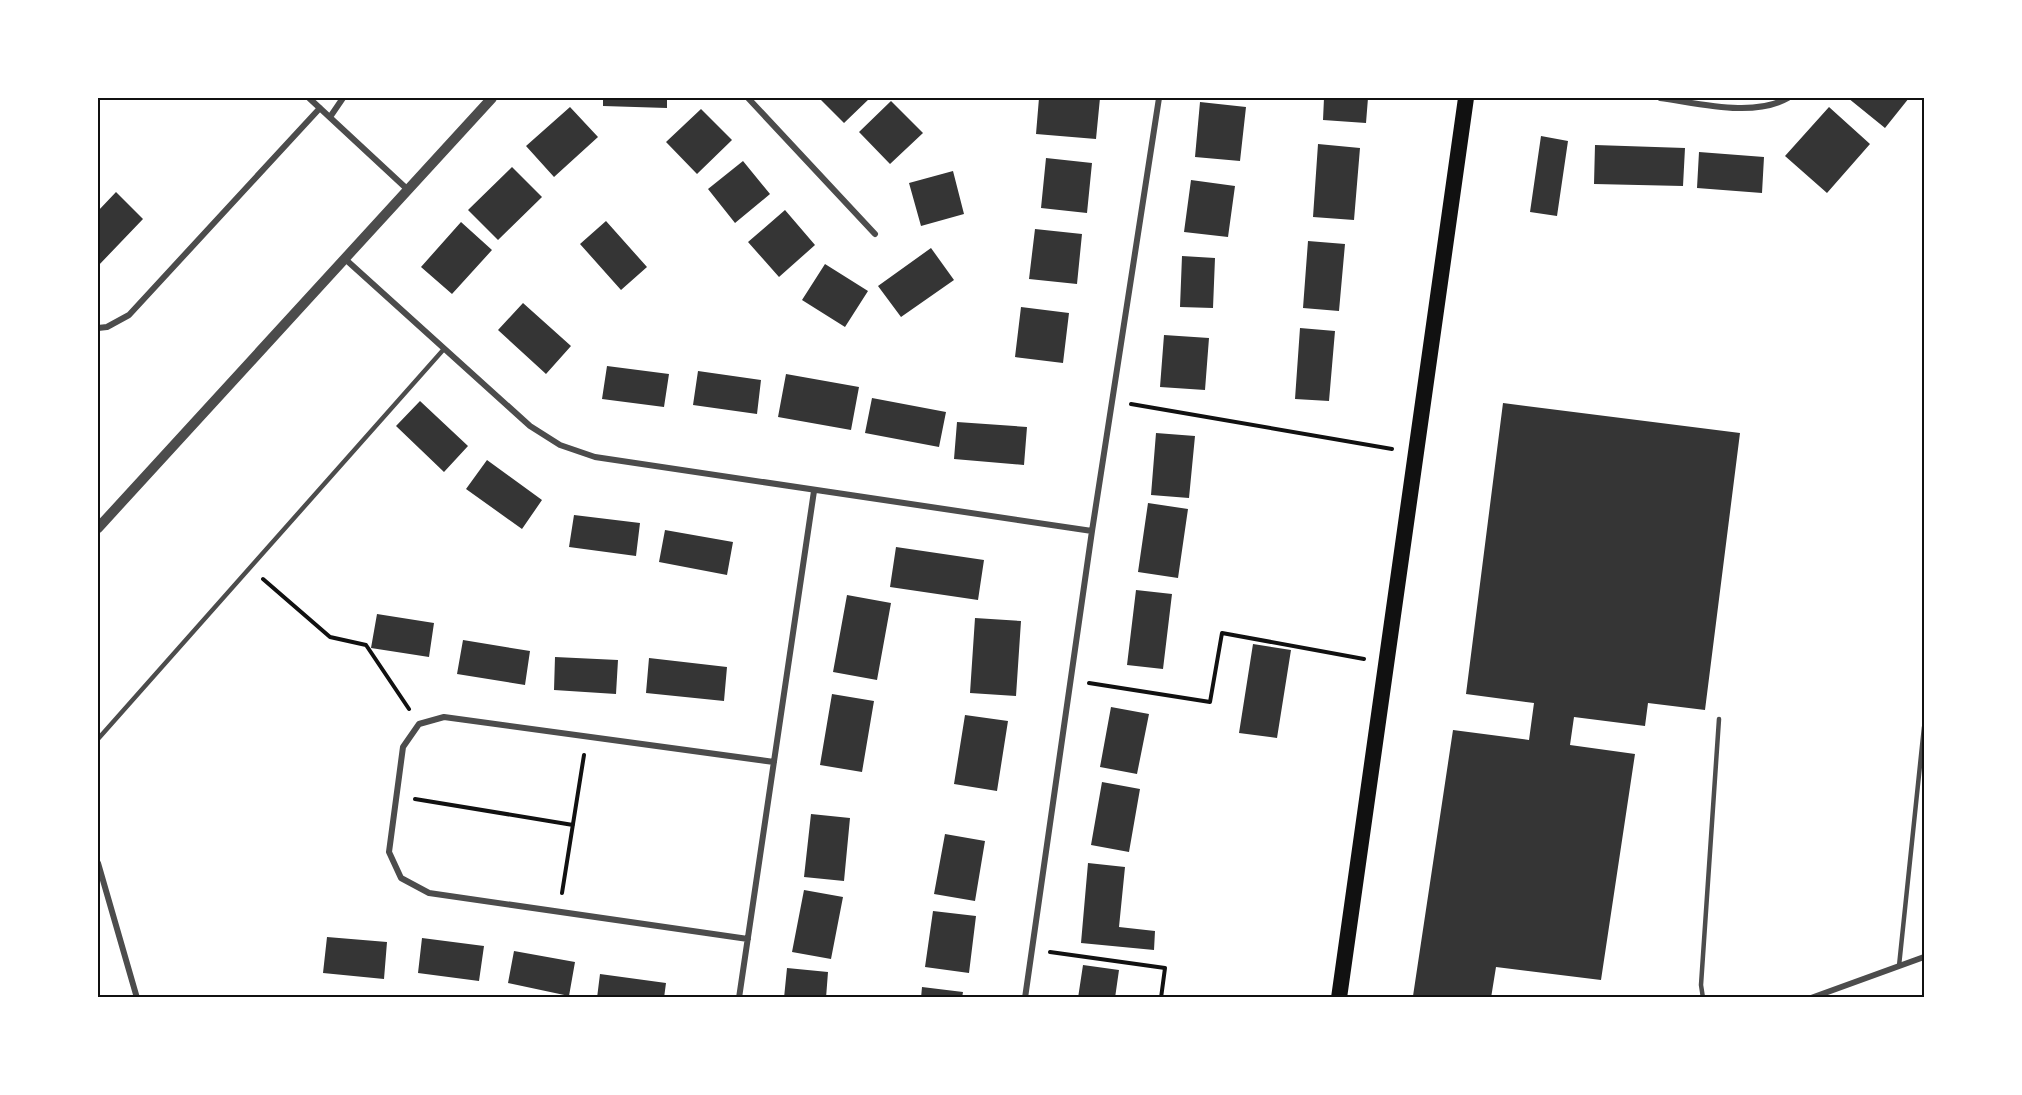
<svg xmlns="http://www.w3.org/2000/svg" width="2022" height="1095" font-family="'DM Sans',sans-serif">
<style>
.building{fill:#353535}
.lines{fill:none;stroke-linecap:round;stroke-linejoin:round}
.path{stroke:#111;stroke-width:4}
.service{stroke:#4c4c4c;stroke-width:4.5}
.minor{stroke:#4c4c4c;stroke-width:6}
.tertiary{stroke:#4c4c4c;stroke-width:10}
.trunk{stroke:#111;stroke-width:16}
.neatline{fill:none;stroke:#111;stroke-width:2}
</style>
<rect width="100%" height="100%" fill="#fff"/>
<path class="building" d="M603,98H667V108L603,106Z
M819,98H870L844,123Z
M1039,98H1100L1096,139L1036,134Z
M1324,98H1368L1366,123L1323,120Z
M1848,98H1909L1885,128Z
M891,101L923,133L890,164L859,132Z
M1200,102L1246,107L1240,161L1195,157Z
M570,107L598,137L554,177L526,146Z
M1829,107L1870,144L1827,193L1785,156Z
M701,109L732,140L697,174L666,142Z
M1541,136L1568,141L1557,216L1530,212Z
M1318,144L1360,148L1354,220L1313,217Z
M1595,145L1685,148L1683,186L1594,184Z
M1699,152L1764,157L1762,193L1697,188Z
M1046,158L1092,163L1087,213L1041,208Z
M743,161L770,194L735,223L708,189Z
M512,167L542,197L498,240L468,210Z
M953,171L964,214L921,226L909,183Z
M1191,180L1235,186L1228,237L1184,232Z
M116,192L143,219L98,266V211Z
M785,210L815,245L779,277L748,242Z
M606,221L647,267L621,290L580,244Z
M461,222L492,250L452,294L421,267Z
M1035,229L1082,234L1077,284L1029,279Z
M1308,241L1345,244L1339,311L1303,308Z
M931,248L954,280L901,317L878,286Z
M1182,256L1215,258L1213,308L1180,307Z
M825,264L868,291L845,327L802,300Z
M523,303L571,346L546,374L498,330Z
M1021,307L1069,313L1063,363L1015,357Z
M1300,328L1335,331L1329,401L1295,399Z
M1164,335L1209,338L1205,390L1160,387Z
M607,366L669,374L664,407L602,399Z
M698,371L761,380L757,414L693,405Z
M786,374L859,387L851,430L778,417Z
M872,398L946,412L939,447L865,433Z
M420,401L468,446L444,472L396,426Z
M1503,403L1740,433L1705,710L1648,703L1645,726L1574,717L1570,745L1635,754L1601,980L1496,967L1491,998L1413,996L1453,730L1529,740L1534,703L1466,694Z
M957,422L1027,427L1024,465L954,459Z
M1156,433L1195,436L1189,498L1151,495Z
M487,460L542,500L522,529L466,489Z
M1148,503L1188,509L1178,578L1138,572Z
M574,515L640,523L636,556L569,547Z
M665,530L733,542L727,575L659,562Z
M896,547L984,560L978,600L890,587Z
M1136,590L1172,594L1163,669L1127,665Z
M847,595L891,603L877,680L833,672Z
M377,614L434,623L429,657L371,648Z
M975,618L1021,621L1016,696L970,693Z
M463,640L530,651L525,685L457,674Z
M1253,644L1291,650L1277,738L1239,733Z
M555,657L618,660L616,694L554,690Z
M649,658L727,667L724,701L646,693Z
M832,694L874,701L862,772L820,765Z
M1111,707L1149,714L1137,774L1100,767Z
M965,715L1008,721L997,791L954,784Z
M1102,782L1140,789L1129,852L1091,845Z
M811,814L850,818L844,881L804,877Z
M945,834L985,841L975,901L934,894Z
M1088,863L1125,867L1119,927L1155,931L1154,950L1081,943Z
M804,890L843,897L831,959L792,952Z
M933,911L976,916L969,973L925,967Z
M327,937L387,942L384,979L323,973Z
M422,938L484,946L479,981L418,973Z
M514,951L575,962L569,996L508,983Z
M1083,965L1119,970L1115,998H1078Z
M787,968L828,972L826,998H784Z
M600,974L666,983L664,998H597Z
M922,987L963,992L962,998H921Z"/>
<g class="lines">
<path class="path" d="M1131,404L1392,449
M263,579L330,637L366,645L409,709
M1089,683L1210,702L1222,633L1364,659
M415,799L573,825
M562,893L584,755
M1050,952L1165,968L1161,998"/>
<path class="service" d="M98,739L444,349
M1899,966L1924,727
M1703,998L1701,985L1719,719"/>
<path class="minor" d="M309,98L407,189
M748,98L875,234
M1660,98C1698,103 1753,118 1788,98
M330,117L343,98
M344,258L530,426L560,445L595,457L1092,531
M98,328L107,327L129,315L320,108
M98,863L137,998
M748,939L429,893L401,878L389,852L403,747L419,724L444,717L774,762
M739,998L814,491
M1025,998L1092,531L1159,98
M1811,998L1924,957"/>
<path class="tertiary" d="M98,528L492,98"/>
<path class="trunk" d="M1339,998L1466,98"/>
</g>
<rect width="2022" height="1095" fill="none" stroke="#ffffff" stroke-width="198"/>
<rect x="99" y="99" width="1824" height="897" class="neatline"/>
</svg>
